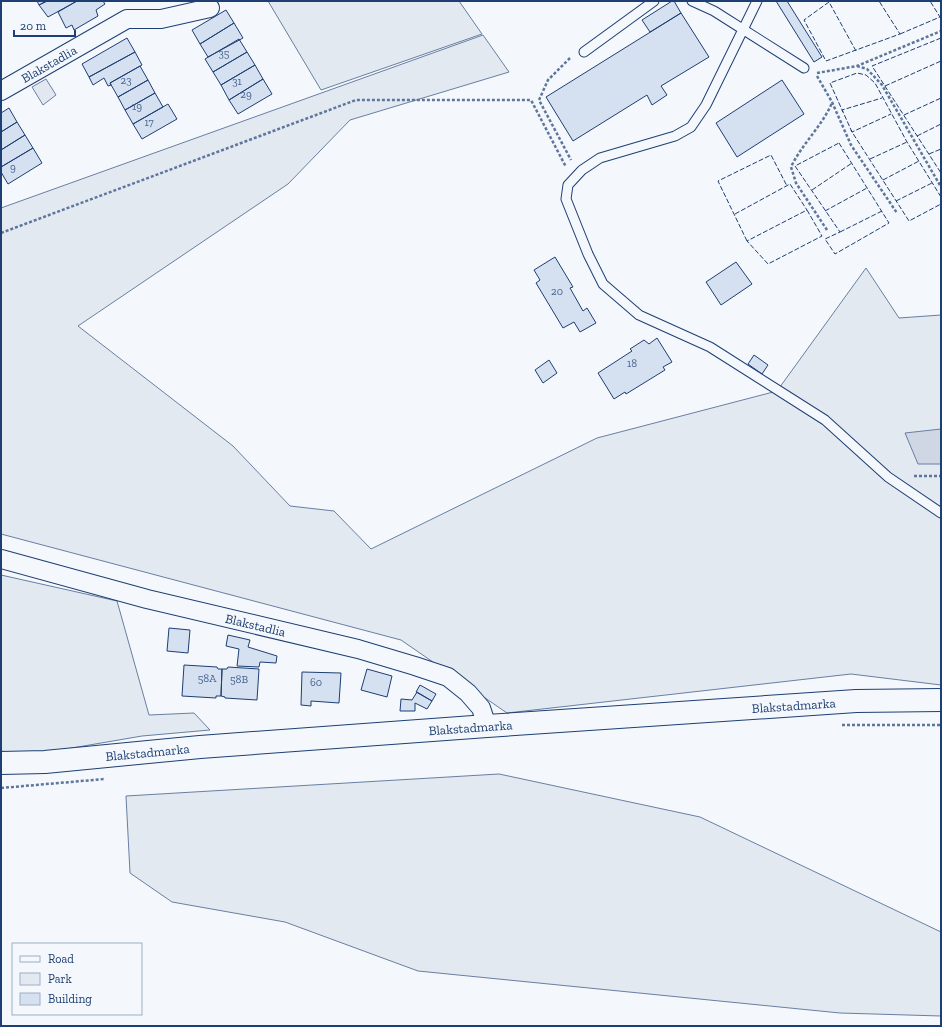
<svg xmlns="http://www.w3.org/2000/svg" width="942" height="1027" font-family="'Zilla Slab',serif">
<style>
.green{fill:#e3e9f0;stroke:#687fa3}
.parking{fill:#e3e8f0;stroke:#687fa3}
.water{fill:#cfd7e4;stroke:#687fa3}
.building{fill:#d5e0f0;stroke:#1d3f73}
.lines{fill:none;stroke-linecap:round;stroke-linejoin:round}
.service-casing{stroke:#1d3f73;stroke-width:11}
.minor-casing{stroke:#1d3f73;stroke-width:20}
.secondary-casing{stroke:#1d3f73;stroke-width:24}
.path{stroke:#5e769c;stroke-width:2.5;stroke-dasharray:3 2;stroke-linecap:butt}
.service{stroke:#f4f7fb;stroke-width:9}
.minor{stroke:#f4f7fb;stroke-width:18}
.secondary{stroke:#f4f7fb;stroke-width:22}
.fence{stroke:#1d3f73;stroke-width:1;stroke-dasharray:5 2;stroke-linecap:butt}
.labels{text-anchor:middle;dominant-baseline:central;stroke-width:3;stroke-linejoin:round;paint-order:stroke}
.number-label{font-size:11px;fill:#4b6792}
.street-label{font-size:13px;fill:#1d3f73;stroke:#f4f7fb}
</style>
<rect width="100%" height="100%" fill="#f4f7fb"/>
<path class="green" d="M268,1H459L482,34L321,90Z
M483,35L509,72L350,120L288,184L78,326L233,446L290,506L334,511L371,549L597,438L777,391L866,268L899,318L941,315V685L851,674L507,713L401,640L1,534V208Z
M1,575L117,601L149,715L194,713L210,730L142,736L31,755L1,751Z
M499,774L700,817L941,932V1016L840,1013L418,971L285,922L172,902L130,873L126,796Z"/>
<path class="parking" d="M46,79L56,95L43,105L32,87Z"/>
<path class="water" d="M941,429V464H918L905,433Z"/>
<path class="building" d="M37,1H47L39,5Z
M47,1H77L48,17L39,5Z
M77,1H103L105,4L96,10L98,16L74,30L72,25L66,28L58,12Z
M672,1H674L681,13L650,32L642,20Z
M776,1H787L822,57L814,62Z
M226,10L234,23L200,44L192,30Z
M681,13L709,57L661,86L667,95L652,105L647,95L573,141L546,97Z
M234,23L243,38L208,57L200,44Z
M127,38L135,52L89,77L82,64Z
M239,39L247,52L213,72L205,59Z
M135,52L142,65L110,83L111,85L108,86L104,78L93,85L89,77Z
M247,52L255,65L221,85L213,72Z
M255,65L263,79L229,100L221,85Z
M140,66L148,80L118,97L110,83Z
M263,79L272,94L238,114L229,100Z
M148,80L155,93L125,110L118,97Z
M782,80L804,114L737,157L716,123Z
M155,93L163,107L133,124L125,110Z
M168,104L177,119L142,139L133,124Z
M9,108L17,122L1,132V113Z
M17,122L25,135L1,150V132Z
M25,135L33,148L1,167V150Z
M33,148L42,163L8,184L1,172V167Z
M555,257L573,287L570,288L583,311L587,308L596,323L580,332L574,322L563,328L536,283L540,280L534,270Z
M736,262L752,284L721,305L706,282Z
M657,338L672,362L663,367L665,370L626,394L625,392L614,399L598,373L632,351L630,349L644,340L649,344Z
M754,355L768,365L762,374L748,364Z
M549,360L557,373L543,383L535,370Z
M169,628L190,630L188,653L167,651Z
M228,635L250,640L248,647L277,656L276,663L260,662L259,667L237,666L239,649L226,646Z
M184,665L217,667L218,669H222L221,696H216V698L182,696Z
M228,667L259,669L257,700L225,698V697L221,696L222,669H227Z
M367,669L392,676L387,697L361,690Z
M302,672L341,673L339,703L311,701V706L301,705Z
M420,685L436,694L432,701L416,692Z
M417,692L432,701L427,709L415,703V711H400L401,699L412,700Z"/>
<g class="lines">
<defs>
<path id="service" d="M692,1L714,11L804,68
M757,1L706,105L691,127L675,136L600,158L582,170L568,185L566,199L588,254L603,284L639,315L710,347L825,420L888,477L941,513
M584,52L654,1"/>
<g id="minor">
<path id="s1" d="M1,91L127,19H161L210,8"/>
<path id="s2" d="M1,559L147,599L358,649L415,666L448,677L468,693L481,708L487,726"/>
</g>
<g id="secondary">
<path id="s3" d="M1,763L45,762L200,747L487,726L856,701L941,700"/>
</g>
</defs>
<use href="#service" class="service-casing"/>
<use href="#minor" class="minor-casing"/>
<use href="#secondary" class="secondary-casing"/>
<path class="path" d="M570,58L548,80L539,100L571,160
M857,66L867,69L882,85L941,187
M817,73L857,66L941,31
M817,76L832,102L851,145L897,213
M827,230L796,183L791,167C802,144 822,126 832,103
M1,233L356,100H531L566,167
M914,476H941
M842,725H941
M1,788L105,779"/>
<use href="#service" class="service"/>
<use href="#minor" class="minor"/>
<use href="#secondary" class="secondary"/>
<path class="fence" d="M900,34L940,17L930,1
M941,38L872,66L941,173
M856,51L829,2L804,20L826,61L900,34L879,1
M885,86L941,61
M843,112L842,110L882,98
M904,115L941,98
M851,130L852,132L891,114
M917,136L941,124
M839,143L889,223L835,254L825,239L840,232L795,166Z
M929,154L941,149
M870,159L907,142
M883,180L919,161
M812,190L852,163
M941,197L907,142L875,83L866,75L857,73L830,83L852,132L909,221L941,204
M896,201L932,183L931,182
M807,210L822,236L768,264L747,241Z
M825,211L867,188
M735,214L790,184L807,210
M840,232L882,211
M747,241L718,181L771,155L787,186"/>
</g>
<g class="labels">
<g class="number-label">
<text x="224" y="53">35</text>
<text x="126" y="80">23</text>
<text x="237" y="81">31</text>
<text x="246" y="94">29</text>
<text x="137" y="106">19</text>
<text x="149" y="122">17</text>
<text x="13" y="167">9</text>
<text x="557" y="291">20</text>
<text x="632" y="363">18</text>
<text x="207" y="678">58A</text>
<text x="239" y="679">58B</text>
<text x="316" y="682">60</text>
</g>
<g class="street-label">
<text stroke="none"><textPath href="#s1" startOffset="55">Blakstadlia</textPath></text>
<text stroke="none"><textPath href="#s2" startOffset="263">Blakstadlia</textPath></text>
<text stroke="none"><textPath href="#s3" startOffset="795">Blakstadmarka</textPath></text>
<text stroke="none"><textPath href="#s3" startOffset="471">Blakstadmarka</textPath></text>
<text stroke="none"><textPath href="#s3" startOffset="147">Blakstadmarka</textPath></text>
</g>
</g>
<rect width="942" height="1027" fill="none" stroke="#1d3f73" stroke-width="4"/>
<rect x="12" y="943" width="130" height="72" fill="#f4f7fb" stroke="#9eadc5"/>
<rect x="20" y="956" width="20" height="6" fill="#f4f7fb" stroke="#9eadc5"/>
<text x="48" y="963" font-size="12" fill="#1d3f73">Road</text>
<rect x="20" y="973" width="20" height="12" fill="#e3e9f0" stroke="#9eadc5"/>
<text x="48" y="983" font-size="12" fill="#1d3f73">Park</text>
<rect x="20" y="993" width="20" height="12" fill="#d5e0f0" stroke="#9eadc5"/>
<text x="48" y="1003" font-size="12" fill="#1d3f73">Building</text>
<path d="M14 30v6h61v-6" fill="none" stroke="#1d3f73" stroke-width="2"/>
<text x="20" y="30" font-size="12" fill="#1d3f73" stroke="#f4f7fb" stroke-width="3" paint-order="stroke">20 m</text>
</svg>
